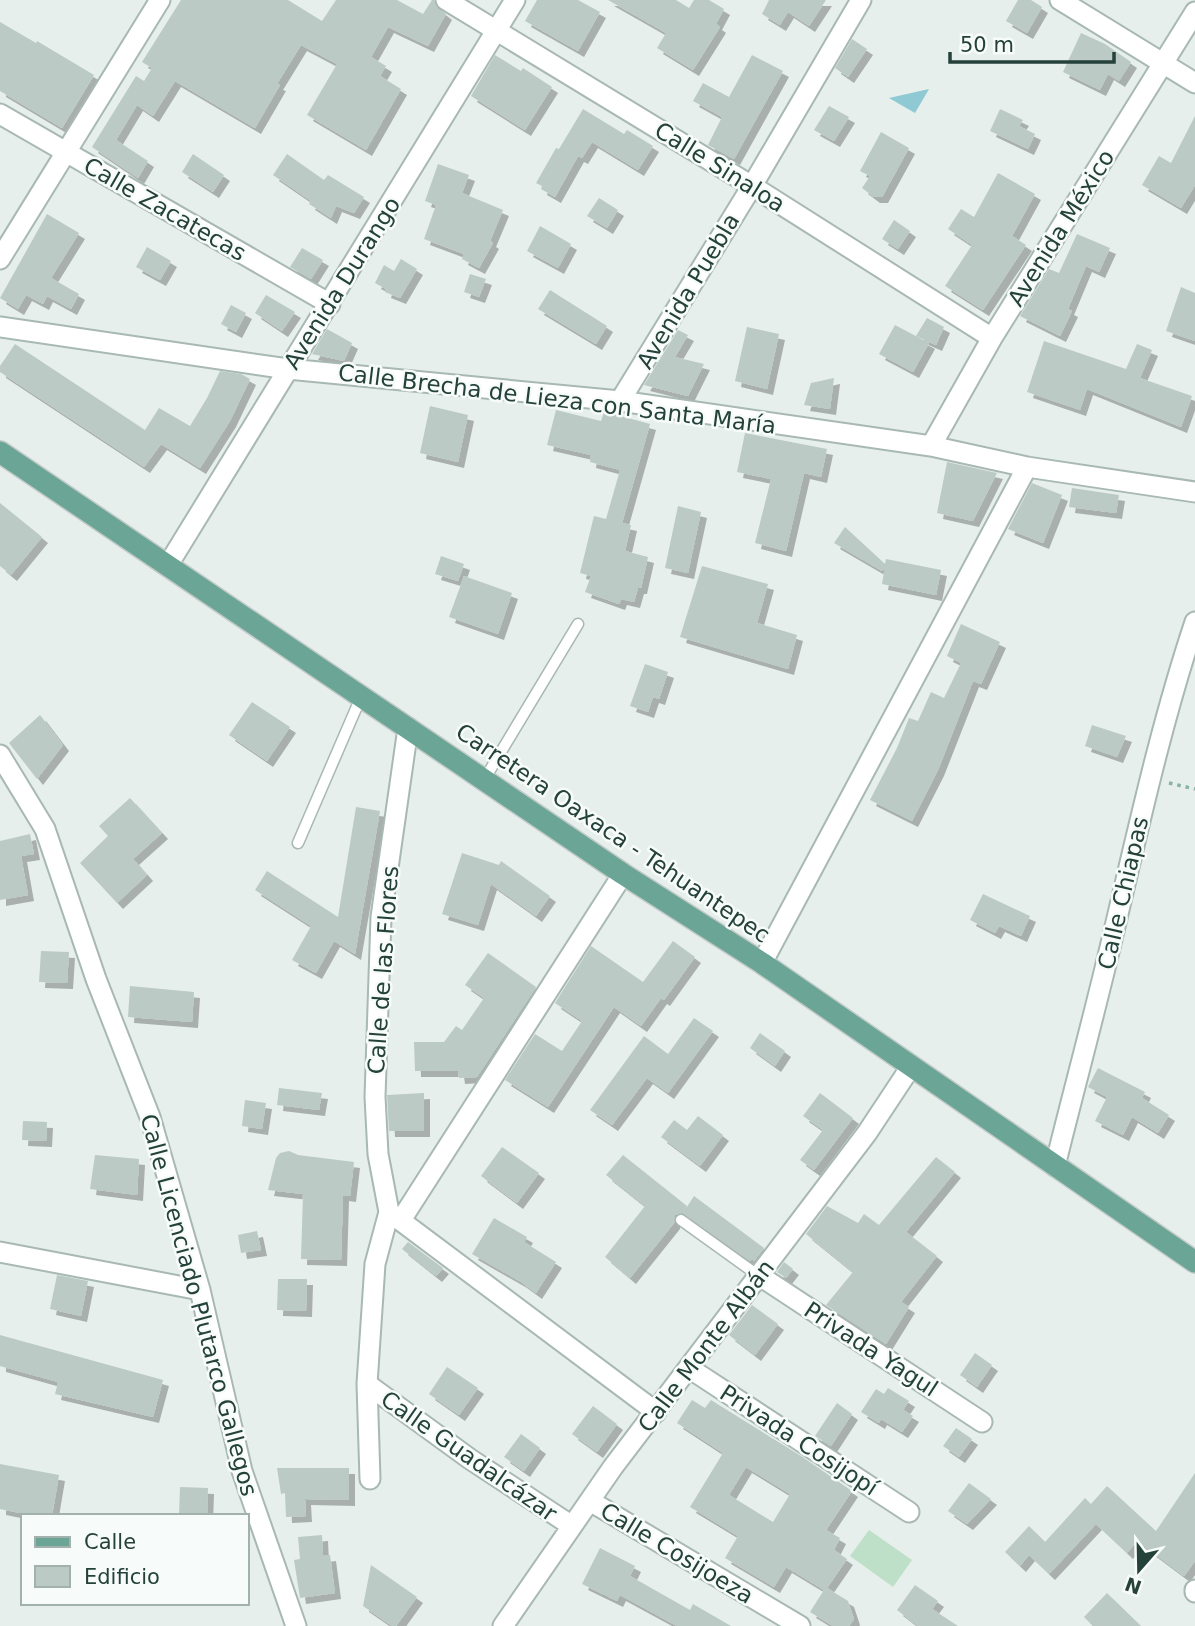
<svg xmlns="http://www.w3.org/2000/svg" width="1195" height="1626" font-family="'DejaVu Sans',sans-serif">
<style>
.green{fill:#bfe0c8}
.water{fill:#8ec9d4}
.building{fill:#bbcac4;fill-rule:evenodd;filter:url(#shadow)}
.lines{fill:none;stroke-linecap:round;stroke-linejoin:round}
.service-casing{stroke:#a8b8b2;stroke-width:13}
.minor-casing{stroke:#a8b8b2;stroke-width:23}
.primary-casing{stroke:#c2cac8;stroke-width:24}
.path{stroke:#86b3a5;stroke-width:3.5;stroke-dasharray:3.5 5;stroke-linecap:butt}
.service{stroke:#fff;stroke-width:10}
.minor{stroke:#fff;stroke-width:19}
.primary{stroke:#6aa596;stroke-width:21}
.labels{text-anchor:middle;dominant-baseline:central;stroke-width:5;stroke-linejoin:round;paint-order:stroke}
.street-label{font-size:23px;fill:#24423a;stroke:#f7fbf9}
</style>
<defs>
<filter id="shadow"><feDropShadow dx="6" dy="6" stdDeviation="0" flood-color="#0004"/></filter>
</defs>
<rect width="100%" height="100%" fill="#e6efeb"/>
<path class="green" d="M869,1530L912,1560L893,1587L850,1556Z"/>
<path class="water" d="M929,89L915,113L889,98Z"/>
<path class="building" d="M181,0H288L322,21L336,0H397L423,14L432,0H434L436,6L446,14L428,46L388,27L371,57L386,66L380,76L401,89L366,150L307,115L337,64L301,45L277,84L280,85L255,128L175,81L153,116L137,105L116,140L148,161L138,178L92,147L136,76L144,81L152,68L142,62Z
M537,0H578L600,12L578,51L525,21Z
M608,0H676L689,8L694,0H709L724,9L716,24L720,27L693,70L657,48L666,33Z
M769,0H826L809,26L788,12L780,25L762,14Z
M1018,0H1031L1042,7L1027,33L1006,21Z
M0,22L36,43L37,41L94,75L62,128L0,91Z
M1081,33L1105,44L1131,62L1119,81L1108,74L1100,90L1063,72Z
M852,39L867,49L848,77L835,68Z
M495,55L521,71L523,68L552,87L525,130L471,96Z
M752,55L783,71L734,159L708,145L722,117L693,101L703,83L729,97Z
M829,106L849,117L834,141L814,130Z
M583,109L624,134L627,130L653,146L638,170L592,142L582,158L578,156L555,197L541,189L542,186L536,183L556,148L559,149Z
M1000,109L1023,120L1019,126L1035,134L1028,149L990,131Z
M1195,116V185L1181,208L1142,185L1159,156L1171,163Z
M881,132L909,148L882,197H874L862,188L870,176L860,171Z
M193,154L224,175L213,192L182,172Z
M287,154L324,180L328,175L364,197L354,213L336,206L331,218L309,204L311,201L273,175Z
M438,164L469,175L462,193L503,210L490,241L493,243L479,268L462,259L464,254L424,239L436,205L425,201Z
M998,173L1035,194L1012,236L1026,245L983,310L945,286L972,245L948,229L961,209L974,217Z
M599,198L618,210L607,228L587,216Z
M47,214L79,233L51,278L79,294L71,309L47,296L43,304L26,295L18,309L0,298Z
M894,220L910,231L898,249L882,239Z
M540,226L571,244L558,268L527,251Z
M1077,234L1110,248L1099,272L1086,266L1068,309L1072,311L1060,336L1020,316L1049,269L1059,273Z
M147,247L171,261L160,280L136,267Z
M302,248L323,260L311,279L290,267Z
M401,259L417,269L400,298L385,292L386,289L375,283L384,265L394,271Z
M470,274L486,279L479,297L464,292Z
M1181,287L1195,293V341L1166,331Z
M550,290L607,326L596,344L538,309Z
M266,295L295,312L282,331L255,313Z
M231,305L246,313L236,332L221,324Z
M927,318L944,327L936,345L916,336Z
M895,325L929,343L913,372L879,354Z
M747,327L779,334L767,389L735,381Z
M327,329L352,343L344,361L312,354Z
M678,330L688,335L675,357L704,364L688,396L644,385Z
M1044,341L1126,369L1137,344L1152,350L1140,378L1192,396L1181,427L1087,389L1080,410L1027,392Z
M15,344L145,430L159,408L190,426L207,398L220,371L241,374L250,379L230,421L200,468L161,444L144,467L0,372V366Z
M834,378L830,409L804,405L811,383Z
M430,406L468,415L458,462L420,453Z
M556,410L601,421L604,412H606L650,424L622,523L631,525L625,551L648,557L641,588H638L634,602L621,599L619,604L585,592L591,576L580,573L594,516L606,519L620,470L590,462L591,455L547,445Z
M745,433L827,449L821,477L804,473L786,551L755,543L771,479L737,472Z
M947,462L997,473L973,521L937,513Z
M1032,483L1062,495L1043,543L1008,529Z
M1072,488L1119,495L1116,513L1069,507Z
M0,503L42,537L11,575L0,566Z
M678,506L701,512L688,573L665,568Z
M845,527L885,564L886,559L941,570L936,595L882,584L885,567L882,571L834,543Z
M441,556L464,564L458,581L435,574Z
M702,566L768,584L757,623L797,635L788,669L680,637Z
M464,576L512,593L498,634L449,617Z
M961,624L1000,642L981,684L973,681L938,770L912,821L870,800L897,748L909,718L918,721L931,692L944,698L961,663L947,656Z
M645,664L668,672L659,699L653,697L648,712L630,706Z
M252,702L290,727L267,761L229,735Z
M40,715L63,745L37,779L9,743Z
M1092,725L1126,736L1117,757L1085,746Z
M130,798L162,833L133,859L147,875L117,903L80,863L108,836L99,826Z
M356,807L380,811L355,954L334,941L316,973L292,960L311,926L255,890L267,871L338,917Z
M30,834L34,854L21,856L28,895L0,900V841Z
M462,853L499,865L501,861L550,896L536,916L491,884L478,925L442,914Z
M983,894L1030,916L1021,936L999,926L995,933L970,920Z
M673,941L695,957L664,1000L661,998L641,1026L614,1007L548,1107L505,1080L535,1034L562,1051L582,1021L555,1003L591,946L643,982Z
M41,951L69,952L67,983L39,982Z
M488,953L536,987L477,1077L459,1078L458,1071H415L414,1042H444L456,1026L462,1030L484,998L465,985Z
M130,986L194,992L192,1022L128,1017Z
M694,1018L713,1031L668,1093L647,1078L612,1125L590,1110L644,1036L668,1054Z
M760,1033L785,1051L775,1066L750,1048Z
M1098,1068L1145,1092L1142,1098L1169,1115L1158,1133L1132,1117L1123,1135L1095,1121L1107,1097L1088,1087Z
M279,1088L322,1093L319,1110L277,1105Z
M424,1093V1131H389L387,1095Z
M820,1093L853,1118L814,1170L800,1160L823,1130L803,1116Z
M245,1100L266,1103L262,1129L242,1126Z
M698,1116L723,1135L700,1166L661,1137L674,1120L687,1130Z
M23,1121L47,1122L46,1141L22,1140Z
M502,1147L539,1173L517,1203L481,1176Z
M289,1151L298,1155L354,1162L350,1196L343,1195L341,1260L301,1259L303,1194L268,1190L276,1158L280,1153Z
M95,1155L139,1159L137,1195L90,1189Z
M623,1155L687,1206L682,1213L675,1215L674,1223L630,1278L605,1257L645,1206L606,1175Z
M936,1157L955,1172L906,1232L937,1256L901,1302L909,1307L886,1344L826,1305L853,1272L806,1234L827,1206L858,1223L864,1214L879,1225Z
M694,1196L764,1248L754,1261L752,1259L750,1261L683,1213Z
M494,1218L527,1237L524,1242L556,1262L536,1293L521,1282L472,1254Z
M257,1231L261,1250L241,1253L238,1235Z
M408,1242L443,1268L436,1276L402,1249Z
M784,1262L793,1269L786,1278L777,1272Z
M57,1275L88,1281L81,1316L50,1309Z
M278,1279H307L306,1311L277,1310Z
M752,1305L778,1324L755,1355L729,1335Z
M0,1335L163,1380L153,1417L55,1394L58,1382L0,1366Z
M975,1353L992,1365L977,1387L960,1375Z
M447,1367L478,1388L459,1415L429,1394Z
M888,1388L909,1401L903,1410L913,1416L902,1432L881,1419L879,1423L861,1412L876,1389L884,1394Z
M692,1400L705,1408L711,1400L801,1456L852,1491L826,1530L840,1538L834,1550L847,1559L827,1588L848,1601L854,1619L849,1626H833L810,1612L824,1590L786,1567L774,1587L725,1558L738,1536L690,1507L723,1453L677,1423ZM746,1467L790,1494L773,1522L729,1495Z
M837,1403L852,1414L831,1446L815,1436Z
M593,1406L617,1424L597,1452L572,1434Z
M956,1428L972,1439L959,1457L943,1446Z
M521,1434L540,1448L524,1471L504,1457Z
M0,1464L59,1475L52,1516H35L0,1509Z
M277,1468H349V1500L305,1499L306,1516L286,1517L285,1493L281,1494Z
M1195,1473V1561L1184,1576L1137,1541L1127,1553L1096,1524L1049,1574L1029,1555L1020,1566L1005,1552L1029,1526L1045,1542L1085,1498L1091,1504L1107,1486L1156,1531Z
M969,1483L991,1499L967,1524L948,1511Z
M180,1487L208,1488L207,1516H179Z
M322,1535L323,1556L330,1555L335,1593L300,1598L294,1560L300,1559L298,1537Z
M600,1548L635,1566L630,1576L690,1610L693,1604L731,1626H677L620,1595L617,1601L582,1584Z
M371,1565L417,1597L396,1626H392L363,1606Z
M915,1585L938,1601L932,1609L958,1626H918L897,1610Z
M1107,1593L1141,1626H1093L1084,1617Z"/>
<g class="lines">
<defs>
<path id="service" d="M484,780L578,624
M298,843L361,697
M681,1220L759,1276"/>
<path id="minor" d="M446,0L752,186L992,338
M1060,0L1195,83
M0,114L330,304
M0,259L160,0
M0,327L288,369L620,401L931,446L1027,467L1195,492
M620,401L752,186L861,0
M931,446L992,338L1195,12
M168,565L515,0
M408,728L381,917L375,1097L378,1154L389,1212L656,1412
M0,755L45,829L96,979L150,1117L200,1290L242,1471L296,1626
M762,963L1027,467
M1055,1166C1074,1089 1095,1012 1113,935C1138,830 1161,724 1195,622
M401,1220L623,874
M0,1252L200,1290
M760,1276L982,1422
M689,1368L909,1512
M367,1384L470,1459L572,1526
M370,1479L367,1384L375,1264L389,1212
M590,1501L800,1626
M1195,1590V1592
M503,1626L613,1467L867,1133L910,1068"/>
<path id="primary" d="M0,452L623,874L762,963L1195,1262"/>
</defs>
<use href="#service" class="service-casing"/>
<use href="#minor" class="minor-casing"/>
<use href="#primary" class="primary-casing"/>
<path class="path" d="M1169,783L1195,789"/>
<use href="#service" class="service"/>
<use href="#minor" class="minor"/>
<use href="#primary" class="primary"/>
</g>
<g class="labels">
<g class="street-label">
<text transform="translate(720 167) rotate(32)">Calle Sinaloa</text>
<text transform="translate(165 209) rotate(30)">Calle Zacatecas</text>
<text transform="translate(1061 228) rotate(-58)">Avenida México</text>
<text transform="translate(342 283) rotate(-58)">Avenida Durango</text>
<text transform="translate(688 291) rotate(-59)">Avenida Puebla</text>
<text transform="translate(557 399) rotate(7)">Calle Brecha de Lieza con Santa María</text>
<text transform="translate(613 833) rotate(34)">Carretera Oaxaca - Tehuantepec</text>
<text transform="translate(1123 893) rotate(-77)">Calle Chiapas</text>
<text transform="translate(383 970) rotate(-86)">Calle de las Flores</text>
<text transform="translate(199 1305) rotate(75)">Calle Licenciado Plutarco Gallegos</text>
<text transform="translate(706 1346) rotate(-53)">Calle Monte Albán</text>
<text transform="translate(871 1349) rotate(33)">Privada Yagul</text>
<text transform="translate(799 1440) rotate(33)">Privada Cosijopí</text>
<text transform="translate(469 1456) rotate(35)">Calle Guadalcázar</text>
<text transform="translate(677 1553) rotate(31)">Calle Cosijoeza</text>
</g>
</g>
<rect x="21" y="1514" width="228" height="91" fill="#f7fbf9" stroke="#a3b1ad" stroke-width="2"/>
<rect x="35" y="1537" width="35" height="10" fill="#6aa596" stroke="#a3b1ad" stroke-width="2"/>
<text x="84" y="1549" font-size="21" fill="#24423a">Calle</text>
<rect x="35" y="1566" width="35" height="21" fill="#bbcac4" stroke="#a3b1ad" stroke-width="2"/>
<text x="84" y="1584" font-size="21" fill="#24423a">Edificio</text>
<g transform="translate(1139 1570) rotate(200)" stroke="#f7fbf9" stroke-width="5" paint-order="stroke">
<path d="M0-5L12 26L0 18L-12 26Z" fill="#24423a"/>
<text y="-10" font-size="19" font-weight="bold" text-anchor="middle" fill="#24423a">N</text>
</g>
<path d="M950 52v10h164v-10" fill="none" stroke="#24423a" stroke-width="3.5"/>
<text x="960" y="52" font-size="21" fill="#24423a" stroke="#f7fbf9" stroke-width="5" paint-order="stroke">50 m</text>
</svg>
